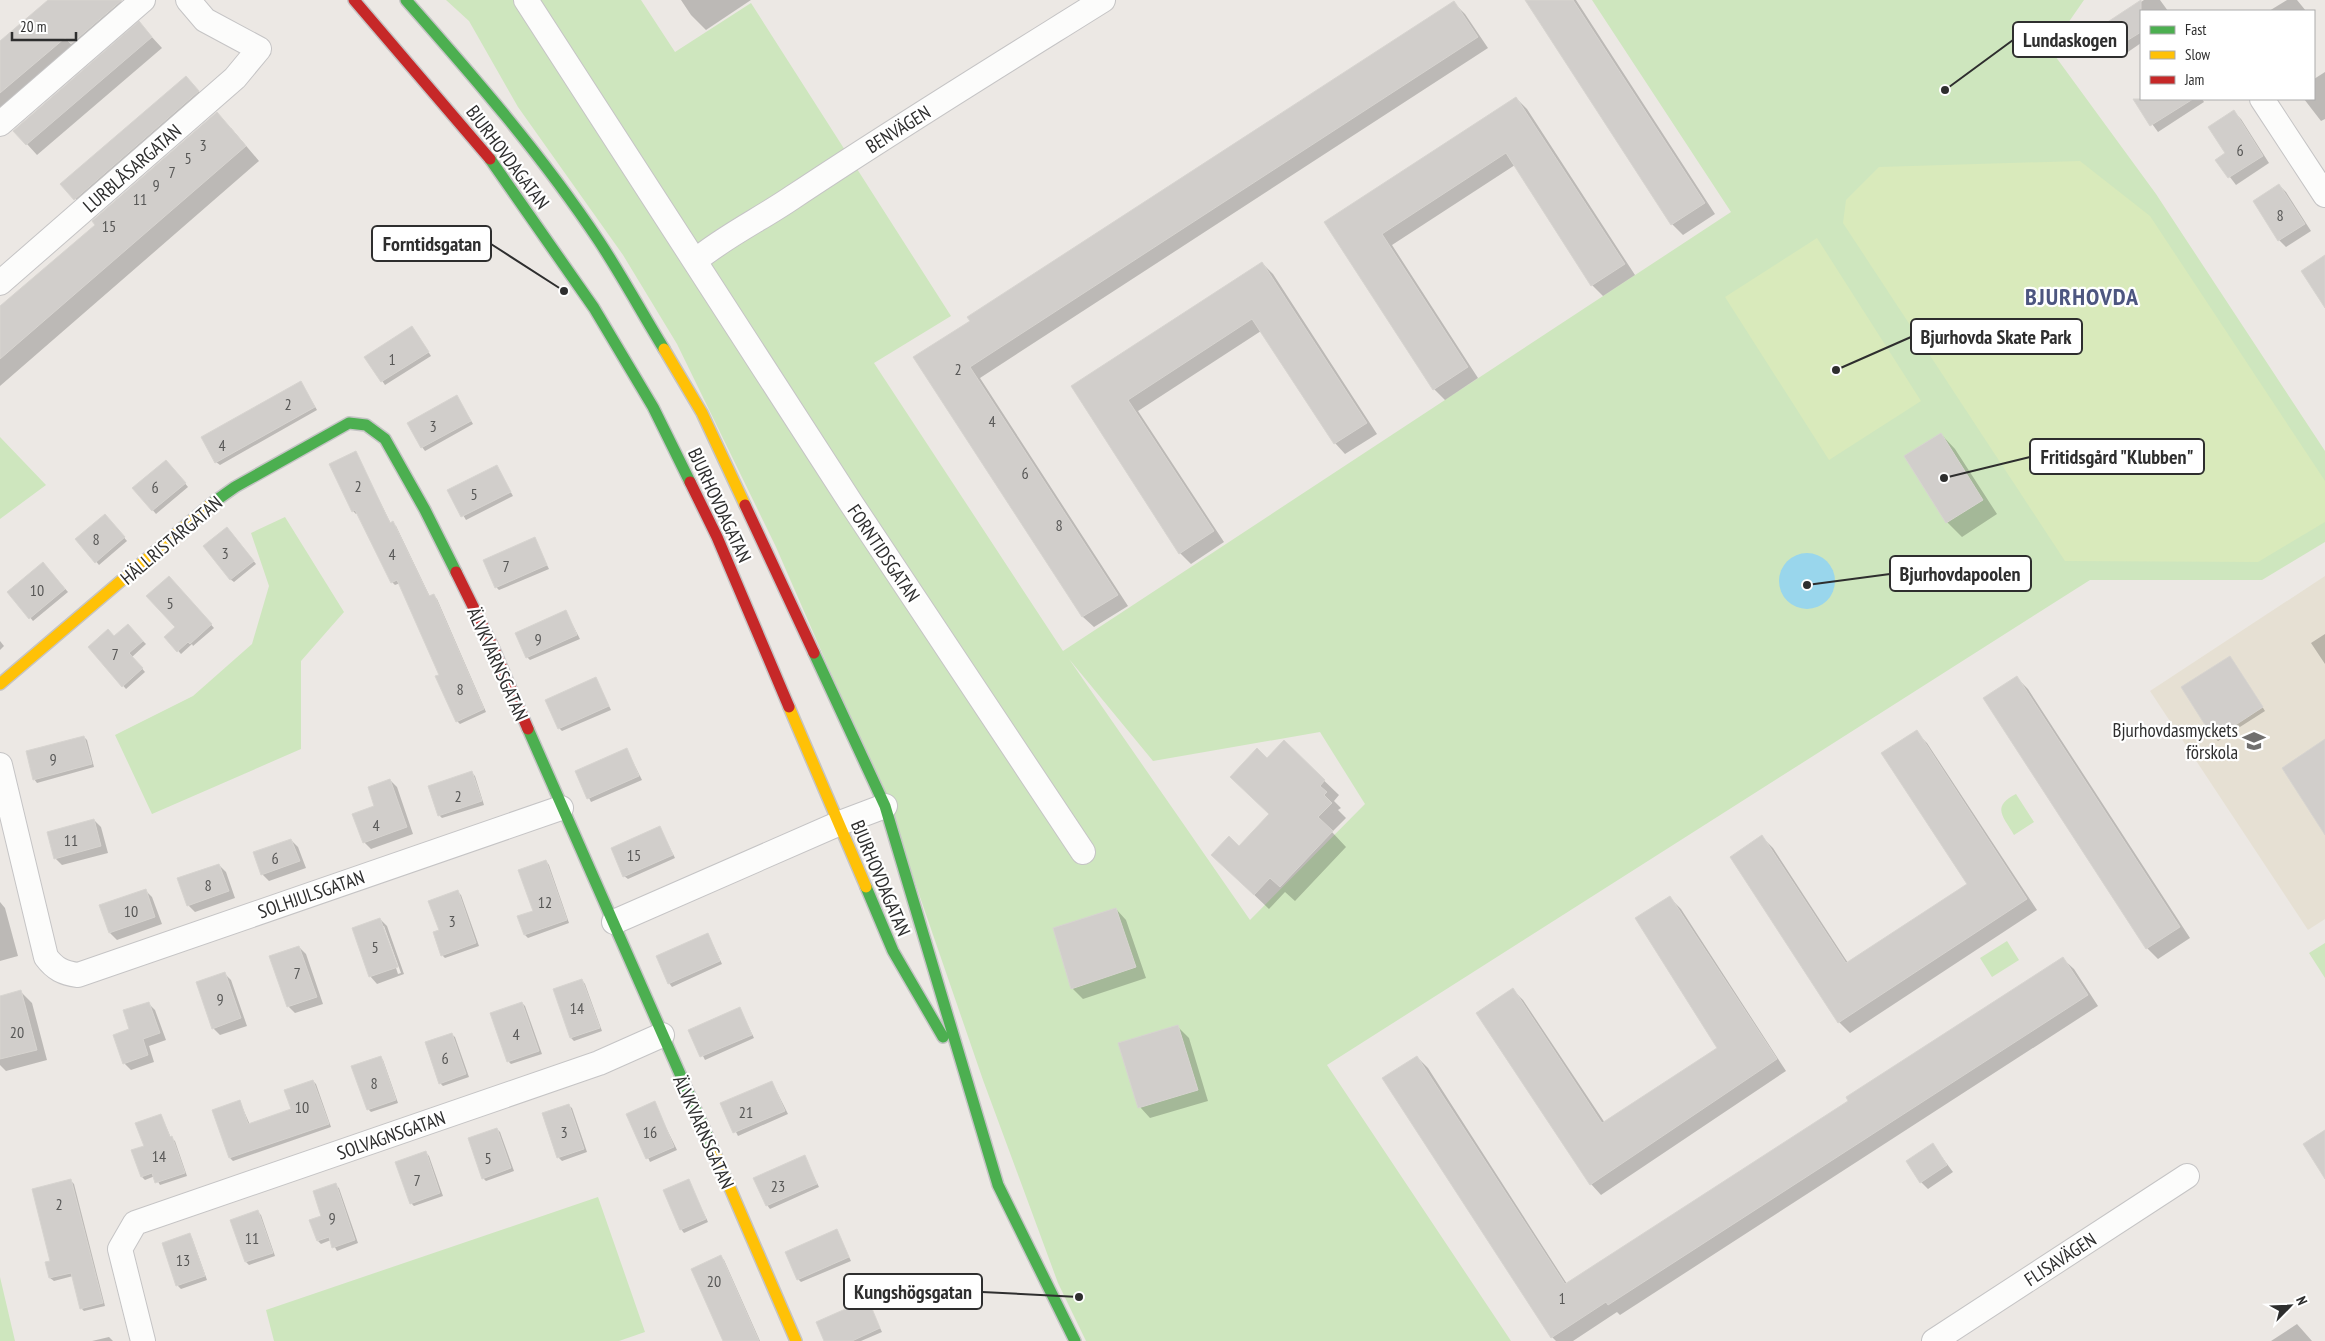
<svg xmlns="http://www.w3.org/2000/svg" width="2325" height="1341" font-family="'PT Sans Narrow',sans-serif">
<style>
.education{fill:#e6e0d3}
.green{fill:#cee6be;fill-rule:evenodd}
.pitch{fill:#d9eabb}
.water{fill:#99d6ec}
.shadow{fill:#0003;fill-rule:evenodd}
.building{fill:#d1cecb;stroke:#d7d4d0}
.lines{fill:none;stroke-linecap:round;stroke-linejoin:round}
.street-casing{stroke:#c5c4c5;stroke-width:26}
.fast-casing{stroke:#c5c4c5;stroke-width:14}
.slow-casing{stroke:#c5c4c5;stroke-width:14}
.jam-casing{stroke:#c5c4c5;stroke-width:14}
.street{stroke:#fcfcfb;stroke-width:24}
.fast{stroke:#4caf50;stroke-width:11}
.slow{stroke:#ffc107;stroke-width:11}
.jam{stroke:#c62828;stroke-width:11}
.labels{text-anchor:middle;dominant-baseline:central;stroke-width:4.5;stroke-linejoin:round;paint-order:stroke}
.number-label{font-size:16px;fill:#585857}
.street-label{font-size:19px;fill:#2e2e2e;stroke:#fff}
.poi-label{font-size:19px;fill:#2e2e2e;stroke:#fff;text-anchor:end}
.district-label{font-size:24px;font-weight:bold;letter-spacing:1px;fill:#4d5680;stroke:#fff}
.leader{fill:none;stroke:#2e2e2e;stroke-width:2}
.callout-dot{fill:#2e2e2e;stroke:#fff;stroke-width:2}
.callout{fill:#fff;stroke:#2e2e2e;stroke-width:2}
.callout-label{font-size:20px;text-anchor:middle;font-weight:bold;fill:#2e2e2e}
</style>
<rect width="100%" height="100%" fill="#ece8e4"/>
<path class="education" d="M2325,576V919L2308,930L2150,691Z"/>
<path class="green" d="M446,0H641L675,52L751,3L951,316L874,363L1063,651L1731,212L1592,0H2084L2050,49L2156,194L2325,451V542L2262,580H2090L1327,1065L1511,1341H1086L1058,1283L983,1080L888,804L776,547L677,344L623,255L518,107L469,21ZM1069,659L1153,761L1320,732L1365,804L1250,920Z
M0,437L46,485L0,519Z
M285,517L344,612L301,661V749L152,814L115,735L193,696L252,644L269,586L251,533Z
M2016,794L2034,822L2014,835C2003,816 1991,807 2016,794Z
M2007,941L2019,960L1992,977L1980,958Z
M2325,943V978L2309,953Z
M598,1197L645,1332L619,1341H274L266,1310Z
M0,1277L15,1341H0Z"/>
<path class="pitch" d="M2080,161L2150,216L2325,481V522L2258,562L2065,561L1843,223L1846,200L1879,167Z
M1817,238L1921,401L1829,460L1725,297Z"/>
<path class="water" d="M1779 581a28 28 0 1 1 56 0a28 28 0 1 1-56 0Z"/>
<path class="shadow" d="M50,0H120L134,16L0,119V43Z
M681,0H751L706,30L691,15Z
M1526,0H1576L1715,214L1683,235L1672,224Z
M2144,0H2160L2168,11H2141V43L2128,52L2108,23Z
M2287,0H2297L2306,11H2269Z
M1454,3L1465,14L1488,48L980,378L1128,606L1094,627L1083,617L915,358Z
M139,23L162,48L37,155L27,144Z
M2325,72V119L2321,121L2304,99H2314V79Z
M197,89L209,103L86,210L62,184Z
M1516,98L1527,109L1635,275L1603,296L1592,285L1515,165L1392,245L1478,378L1445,400L1434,389L1326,222Z
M2141,99H2202L2204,102L2158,132L2136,102Z
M2234,112L2241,119L2269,163L2236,185L2217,160L2227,154Z
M231,128L259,161L0,386V307L96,225Z
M2279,185L2286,192L2311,231L2286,247L2279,240Z
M1262,263L1273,274L1377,434L1345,454L1335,443L1261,331L1138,411L1224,542L1191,564L1180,553L1072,387Z
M415,331L431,356L385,385L366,357Z
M303,386L317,410L220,465L216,462L203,437Z
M457,397L473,424L425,451L422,447Z
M1941,434L1955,449L1997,514L1962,537L1947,522Z
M356,453L391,524L396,526L430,597L434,596L437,599L486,712L460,724L457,721L441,675L400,583L395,585L392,582L358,513L356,514L353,511Z
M169,464L188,487L156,514L134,488Z
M497,467L513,496L466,520L449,491Z
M108,519L127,541L99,565L77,539Z
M230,531L256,564L234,582L230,579Z
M534,539L549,569L499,590L496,587Z
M46,567L68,592L33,621L9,592Z
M172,581L214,628L193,646L192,644L181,654L166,637L176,628Z
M566,612L580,639L530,660L527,657Z
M128,626L146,644L132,657L145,672L126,689L89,647L115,638Z
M2325,634V664L2311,643Z
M0,641L4,646L0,650Z
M2233,661L2265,711L2218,741L2215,738Z
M2017,678L2028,689L2190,938L2158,959L2147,948L1985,699Z
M596,679L611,710L562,731L559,728Z
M1916,732L1927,743L2037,910L1850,1033L1839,1022L1762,837L1773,848L1848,963L1968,884Z
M84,737L87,740L94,767L37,783L34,779Z
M1284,742L1339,795L1334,801L1341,808L1338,810L1346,818L1332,832L1346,847L1295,901L1285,892L1269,909L1227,869L1239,848L1271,814L1267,760Z
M627,750L642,780L591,802L576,772Z
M472,773L475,776L484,805L442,818L439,815Z
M390,780L397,787L413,834L371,849L364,842L376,807Z
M94,820L101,827L108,853L62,865L55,858Z
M660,828L675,858L628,879L624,876Z
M291,840L298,847L306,868L269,881L262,874Z
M546,861L549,865L569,923L528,938L525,935L535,912Z
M219,865L226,872L235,898L195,912L188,905Z
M145,890L152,897L162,924L117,940L110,933L101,906Z
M458,892L461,895L479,946L445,958L442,955L440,931Z
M1670,898L1681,909L1786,1071L1601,1195L1591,1184L1513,990L1523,1000L1605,1123L1718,1049Z
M0,902L5,908L18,956L0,961Z
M1116,909L1126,920L1146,978L1083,999L1072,988Z
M380,919L387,926L404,974L377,984L370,976ZM382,926H384L401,973L398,974Z
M708,934L722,964L672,987L669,983Z
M299,947L306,954L323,1004L295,1013L288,1006Z
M2063,959L2074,969L2098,1006L1620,1315L1617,1312L1573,1341H1556L1552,1337L1417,1057L1428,1068L1567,1284L1850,1101Z
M224,973L231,980L247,1026L220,1035L213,1028Z
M582,980L585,984L602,1031L574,1041L571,1038L555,990Z
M21,992L32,1003L47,1060L6,1071L0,1065V997Z
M148,1003L155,1010L166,1040L149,1046L154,1062L131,1070L124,1063L131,1030Z
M522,1003L525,1006L542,1054L511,1064L508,1061Z
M740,1009L754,1038L705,1060L690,1030Z
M1178,1027L1189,1038L1208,1101L1150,1118L1140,1107Z
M451,1034L455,1037L469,1077L443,1086L440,1083Z
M380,1057L383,1060L398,1103L371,1112L368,1109Z
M313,1081L316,1084L331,1127L233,1161L230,1158L214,1110L240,1102L250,1125L292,1110Z
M772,1082L788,1114L738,1136L722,1104Z
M654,1103L677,1150L650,1162L628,1114Z
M568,1105L572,1108L587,1152L562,1161L558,1157Z
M161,1115L171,1138L175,1141L187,1176L160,1185L155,1176L145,1180L142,1177L132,1151L145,1147Z
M497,1129L500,1132L514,1171L486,1181L483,1178Z
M1933,1145L1953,1172L1928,1189L1921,1182Z
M425,1152L429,1156L443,1196L414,1206L411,1203Z
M804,1157L819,1187L770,1209L767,1205Z
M70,1180L74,1184L105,1306L84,1311L81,1308L73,1276L54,1281L50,1278L47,1263L51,1262Z
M688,1180L708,1222L684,1233L681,1229Z
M335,1185L339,1188L358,1243L337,1251L331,1240L321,1244L318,1241L323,1217Z
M258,1212L261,1215L275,1256L249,1265L246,1262Z
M837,1231L851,1261L801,1282L798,1279Z
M189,1235L192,1238L207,1280L181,1289L178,1286L163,1244Z
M721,1257L724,1260L760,1341H725Z
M867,1301L882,1332L861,1341H825Z
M2297,1324L2312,1341H2271Z
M109,1337L113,1341H92Z"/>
<path class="building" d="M48,0H122L71,44L65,38L0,93V41Z
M1525,0H1573L1705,203L1671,225Z
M2141,0V32L2120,45L2106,23Z
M1454,1L1478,37L970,367L1118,595L1082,617L913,357L970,321L967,317Z
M139,21L152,37L26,145L13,131Z
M186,76L199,91L74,200L60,184Z
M1516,97L1625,264L1591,286L1506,153L1382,234L1468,367L1433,390L1324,222Z
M2133,99H2193L2150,126Z
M2234,110L2263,156L2228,178L2215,160L2225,153L2208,127Z
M217,112L246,146L0,359V306L95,225L92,221Z
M2279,184L2305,224L2278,241L2253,201Z
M2325,255V308L2301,271Z
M1262,262L1367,423L1334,444L1252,319L1128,400L1214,531L1179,554L1071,386Z
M412,326L429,352L381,382L364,357Z
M301,381L315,407L215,463L201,437Z
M457,395L471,421L421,448L407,423Z
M1941,433L1983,500L1946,523L1904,456Z
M356,451L390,523L393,521L429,596L434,594L484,709L456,722L435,676L439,675L397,580L391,583L355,510L352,512L329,464Z
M166,460L186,483L152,511L132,488Z
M497,465L511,492L461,517L447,490Z
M105,514L125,537L95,563L75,539Z
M227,527L254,561L230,580L203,546Z
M535,537L547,565L495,588L483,560Z
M43,562L65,589L29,619L7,592Z
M169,576L212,624L190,644L188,642L177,652L164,637L175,627L146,596Z
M566,610L577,635L526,658L515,633Z
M128,624L143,641L129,653L143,668L122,687L88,647L108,629L114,636Z
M2230,656L2263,707L2214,739L2181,687Z
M2017,676L2180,927L2146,949L1983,698Z
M596,677L609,706L558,729L545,700Z
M1917,730L2027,899L1838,1023L1730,857L1762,835L1846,963L1967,884L1881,753Z
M84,736L92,764L33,780L26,751Z
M2325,739V835L2282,768Z
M1284,740L1325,780L1320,786L1327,792L1324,795L1332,803L1318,817L1333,831L1280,887L1270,878L1254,895L1211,855L1229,836L1239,846L1269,814L1230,777L1257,748L1267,758Z
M627,748L639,776L587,799L575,771Z
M472,771L482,801L438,816L428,786Z
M390,779L407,827L363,843L352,814L374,806L368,787Z
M94,819L101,846L54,859L47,832Z
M660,826L673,855L623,877L611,848Z
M291,839L300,861L261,875L253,852Z
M546,860L567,920L524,935L517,916L533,911L518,870Z
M219,864L229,891L187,906L177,878Z
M146,889L155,917L109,933L99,905Z
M458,890L476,943L441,956L433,932L439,930L428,901Z
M1670,896L1777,1059L1590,1185L1476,1013L1513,988L1602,1123L1717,1048L1635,918Z
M1116,908L1136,967L1071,989L1053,928Z
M380,918L398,967L369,977L352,928Z
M708,933L720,961L668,984L656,956Z
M299,946L317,997L287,1007L269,956Z
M2063,957L2088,995L1608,1305L1606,1302L1551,1338L1382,1078L1417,1056L1565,1284L1848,1101L1846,1097Z
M225,972L241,1018L212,1029L196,982Z
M582,979L600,1028L570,1038L553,989Z
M21,990L37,1050L0,1059V996Z
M149,1002L160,1033L143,1039L148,1055L123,1064L113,1035L129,1029L123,1010Z
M522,1002L539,1051L507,1062L490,1013Z
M740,1007L752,1035L700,1057L688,1030Z
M1178,1025L1198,1090L1138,1108L1118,1043Z
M452,1033L466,1074L439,1084L425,1042Z
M381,1056L396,1100L367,1110L351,1066Z
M313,1080L329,1124L229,1158L212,1110L240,1100L248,1124L291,1109L284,1090Z
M772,1081L785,1111L733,1133L720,1103Z
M655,1101L674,1147L646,1159L626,1114Z
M569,1104L584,1149L557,1158L542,1113Z
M161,1114L170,1137L172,1136L185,1173L155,1183L152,1173L141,1177L131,1150L144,1146L135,1123Z
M497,1128L511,1168L482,1179L468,1138Z
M2325,1130V1179L2303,1144Z
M1933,1143L1947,1165L1920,1183L1906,1161Z
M426,1151L440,1193L410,1204L395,1162Z
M805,1155L817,1184L766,1206L753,1178Z
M71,1179L103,1303L80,1309L71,1273L49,1278L45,1262L50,1261L32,1189Z
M689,1179L706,1219L680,1230L663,1190Z
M336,1183L355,1240L332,1248L329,1237L317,1241L309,1220L321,1216L313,1191Z
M258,1210L273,1253L245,1262L230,1220Z
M837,1229L849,1257L797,1280L785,1252Z
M190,1233L205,1276L176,1286L162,1243Z
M721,1255L759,1341H723L691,1269Z
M868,1299L880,1328L852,1341H824L816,1322Z"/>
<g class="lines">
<defs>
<path id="street" d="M526,0L851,503L1083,852
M2262,99L2325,195
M0,124L143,0
M695,261C725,236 761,219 793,197C895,129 999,65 1103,0
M0,283L235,78L259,49L205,20L188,0
M0,765L46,957C55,969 63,973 78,975L561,808
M614,922L840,823L885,806
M143,1341L120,1249L135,1223L599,1063L662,1035
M1934,1341L2187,1176"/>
<path id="fast" d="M406,0C474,77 542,155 599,241C622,276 642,313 664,349
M490,159L594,308L653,407L690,482
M211,504L235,487L349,423L366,425L385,439L425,510L456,572
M814,653L885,806L998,1185L1075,1341
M528,729L714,1151
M866,887L893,951L943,1037"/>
<path id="slow" d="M664,349L702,413L745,505
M0,684L211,504
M789,707L866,887
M714,1151L796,1341"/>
<path id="jam" d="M354,0L490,159
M690,482L717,537L789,707
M745,505L814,653
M456,572L493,647L528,729"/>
</defs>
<use href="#street" class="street-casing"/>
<use href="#fast" class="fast-casing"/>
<use href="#slow" class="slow-casing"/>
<use href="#jam" class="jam-casing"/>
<use href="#street" class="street"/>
<use href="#fast" class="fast"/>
<use href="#slow" class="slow"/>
<use href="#jam" class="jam"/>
</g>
<defs>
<symbol id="school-bare" viewBox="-9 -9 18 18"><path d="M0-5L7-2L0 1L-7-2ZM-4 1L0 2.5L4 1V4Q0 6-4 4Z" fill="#706f6e" stroke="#fff" stroke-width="2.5" paint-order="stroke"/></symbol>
</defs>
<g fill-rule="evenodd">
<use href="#school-bare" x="2238" y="725" width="32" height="32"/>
</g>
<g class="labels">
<g class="number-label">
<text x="203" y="145">3</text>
<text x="2240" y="150">6</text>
<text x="188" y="158">5</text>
<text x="172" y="172">7</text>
<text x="156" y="185">9</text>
<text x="140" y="199">11</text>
<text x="2280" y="215">8</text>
<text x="109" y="226">15</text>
<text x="392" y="359">1</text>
<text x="958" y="369">2</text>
<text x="288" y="404">2</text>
<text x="992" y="421">4</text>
<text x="433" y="426">3</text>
<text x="222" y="445">4</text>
<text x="1025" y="473">6</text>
<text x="358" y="486">2</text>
<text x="155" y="487">6</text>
<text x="474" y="494">5</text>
<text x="1059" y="525">8</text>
<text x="96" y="539">8</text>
<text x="225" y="553">3</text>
<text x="392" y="554">4</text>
<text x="506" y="566">7</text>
<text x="37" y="590">10</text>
<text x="170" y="603">5</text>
<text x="538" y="639">9</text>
<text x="115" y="654">7</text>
<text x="460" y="689">8</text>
<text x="53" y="759">9</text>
<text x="458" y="796">2</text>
<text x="376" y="825">4</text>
<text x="71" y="840">11</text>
<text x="634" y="855">15</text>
<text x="275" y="858">6</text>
<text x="208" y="885">8</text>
<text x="545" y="902">12</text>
<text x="131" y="911">10</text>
<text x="452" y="921">3</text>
<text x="375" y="947">5</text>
<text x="297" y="973">7</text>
<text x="220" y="999">9</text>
<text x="577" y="1008">14</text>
<text x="17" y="1032">20</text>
<text x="516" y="1034">4</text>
<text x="445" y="1058">6</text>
<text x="374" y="1083">8</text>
<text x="302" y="1107">10</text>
<text x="746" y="1112">21</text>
<text x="564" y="1132">3</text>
<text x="650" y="1132">16</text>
<text x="159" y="1156">14</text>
<text x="488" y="1158">5</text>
<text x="417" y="1180">7</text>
<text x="778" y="1186">23</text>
<text x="59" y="1204">2</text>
<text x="332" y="1218">9</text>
<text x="252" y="1238">11</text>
<text x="183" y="1260">13</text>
<text x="714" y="1281">20</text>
<text x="1562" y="1298">1</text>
</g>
<g class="street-label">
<text transform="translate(898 129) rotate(-32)">BENVÄGEN</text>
<text transform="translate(508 157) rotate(53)">BJURHOVDAGATAN</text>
<text transform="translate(132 168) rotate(-41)">LURBLÅSARGATAN</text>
<text transform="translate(720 505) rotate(65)">BJURHOVDAGATAN</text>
<text transform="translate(171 540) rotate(-40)">HÄLLRISTARGATAN</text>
<text transform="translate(884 553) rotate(56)">FORNTIDSGATAN</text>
<text transform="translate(498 664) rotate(66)">ÄLVKVARNSGATAN</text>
<text transform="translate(881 878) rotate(67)">BJURHOVDAGATAN</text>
<text transform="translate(311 894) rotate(-19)">SOLHJULSGATAN</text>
<text transform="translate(704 1132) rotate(66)">ÄLVKVARNSGATAN</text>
<text transform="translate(391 1135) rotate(-19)">SOLVAGNSGATAN</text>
<text transform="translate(2060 1259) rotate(-33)">FLISAVÄGEN</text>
</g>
<g class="poi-label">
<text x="2238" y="730">Bjurhovdasmyckets<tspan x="2238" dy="22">förskola</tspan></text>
</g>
<g class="district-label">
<text x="2082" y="296">BJURHOVDA</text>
</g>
</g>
<path class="leader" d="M1945 90L2013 40M564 291L491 244M1836 370L1911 337M1944 478L2030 457M1807 585L1890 574M1079 1297L982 1292"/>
<g class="callout-dot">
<circle cx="1945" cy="90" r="5"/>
<circle cx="564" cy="291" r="5"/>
<circle cx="1836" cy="370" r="5"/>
<circle cx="1944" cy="478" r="5"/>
<circle cx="1807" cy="585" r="5"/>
<circle cx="1079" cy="1297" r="5"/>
</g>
<g class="callout">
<rect x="2013" y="22" width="114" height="35" rx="5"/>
<rect x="372" y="226" width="119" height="35" rx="5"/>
<rect x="1911" y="319" width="171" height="35" rx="5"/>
<rect x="2030" y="439" width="174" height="35" rx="5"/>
<rect x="1890" y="556" width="141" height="35" rx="5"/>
<rect x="844" y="1274" width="138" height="35" rx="5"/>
</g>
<g class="callout-label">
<text x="2070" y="47">Lundaskogen</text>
<text x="432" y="251">Forntidsgatan</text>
<text x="1996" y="344">Bjurhovda Skate Park</text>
<text x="2117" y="464">Fritidsgård "Klubben"</text>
<text x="1960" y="581">Bjurhovdapoolen</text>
<text x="913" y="1299">Kungshögsgatan</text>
</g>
<rect x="2140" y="10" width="175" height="90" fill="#ffffff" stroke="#ababab"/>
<rect x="2150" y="26" width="25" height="8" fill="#4caf50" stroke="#ababab"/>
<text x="2185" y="35" font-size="15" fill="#2e2e2e">Fast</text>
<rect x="2150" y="51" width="25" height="8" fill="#ffc107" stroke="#ababab"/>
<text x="2185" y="60" font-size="15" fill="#2e2e2e">Slow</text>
<rect x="2150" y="76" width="25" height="8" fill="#c62828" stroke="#ababab"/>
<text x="2185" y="85" font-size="15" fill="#2e2e2e">Jam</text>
<g transform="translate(2290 1306) rotate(66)" stroke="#ffffff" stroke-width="4" paint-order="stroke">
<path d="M0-4L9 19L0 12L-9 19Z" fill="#2e2e2e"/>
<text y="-8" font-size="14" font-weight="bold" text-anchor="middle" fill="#2e2e2e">N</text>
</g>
<path d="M12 32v8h64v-8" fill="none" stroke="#2e2e2e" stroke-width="2.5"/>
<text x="20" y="32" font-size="15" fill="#2e2e2e" stroke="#ffffff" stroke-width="4" paint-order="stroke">20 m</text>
</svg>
